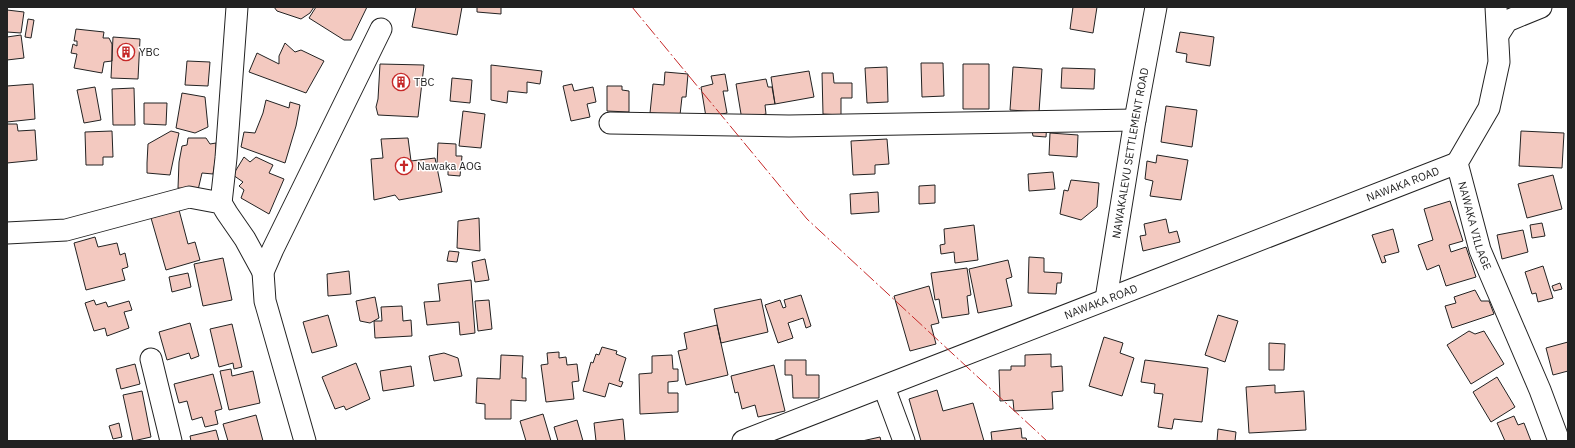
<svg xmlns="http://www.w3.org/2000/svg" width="1575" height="448" font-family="'IBM Plex Sans',sans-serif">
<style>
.building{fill:#f3c9c0;stroke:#222}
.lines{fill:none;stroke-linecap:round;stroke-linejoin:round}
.minor-casing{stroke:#222;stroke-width:23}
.minor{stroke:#fff;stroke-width:21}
.power{stroke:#c62828;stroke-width:1;stroke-dasharray:14 3 2 3;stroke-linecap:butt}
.labels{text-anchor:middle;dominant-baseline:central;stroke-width:3;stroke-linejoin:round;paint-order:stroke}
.poi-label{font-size:11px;fill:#222;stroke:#fff;text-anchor:start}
.street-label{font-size:11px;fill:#222;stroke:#fff}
</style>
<rect width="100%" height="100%" fill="#fff"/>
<path class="building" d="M274,7H314L310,13L301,19L277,11Z
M316,7H367L351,40H344L309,18Z
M416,7H462L457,35L412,27Z
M477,7H501V14L477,12Z
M1073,7H1097L1093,33L1070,29Z
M7,10L24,12L21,33L7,32Z
M28,19L34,20L31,38L25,37Z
M76,29L104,32L103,38H109L112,44V61L104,62L102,73L74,68L77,54L71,53L73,44L77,46V41H74Z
M1180,32L1214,37L1210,66L1186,62L1187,54L1176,52Z
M21,35L24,58L7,60V37Z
M113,37L140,39L138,79L111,78Z
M285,43L295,52L301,50L324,61L306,93L249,72L257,53L279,64V56Z
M187,61L210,62L208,86L185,85Z
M921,63H943L944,96L922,97Z
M380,64L424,65L418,117L378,115L376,107L378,99Z
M963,64H989V109H963Z
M491,65L542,71L540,84L527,82V93L508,91L507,103L491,100Z
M887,67L888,102L867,103L865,68Z
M1013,67L1042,69L1039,112L1010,110Z
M1062,68L1095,69L1094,89L1061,88Z
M809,71L814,97L775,104L771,77Z
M665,72L688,74L686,97H682L680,115L650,113L653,84L664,85Z
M822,73H833L834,83H852V98H841V115L823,114Z
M725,74L728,91H723L727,113L706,117L701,87L713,84L711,76Z
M452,78L472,80L470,103L450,101Z
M766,79L768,87H772L775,104L765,105L766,114L750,117L742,120L736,84Z
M33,84L35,119L7,122V86Z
M572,84L574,91L593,87L596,102L587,104L590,117L571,121L563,86Z
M607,86H622V90L629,91V112L607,111Z
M95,87L101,120L84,123L77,90Z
M134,88L135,125H113L112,89Z
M182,93L205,97L208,127L195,133L176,128Z
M266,100L289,108L290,102L300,105L296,126L285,163L241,147L244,132L255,133L263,113Z
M144,103H167L166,125L144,124Z
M1166,106L1197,110L1192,147L1161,142Z
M463,111L485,114L481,148L459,146Z
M1047,121L1046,137L1033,136L1031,126Z
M7,124H17L18,131L35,130L37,160L7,163Z
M112,131L113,157H103V165H86L85,132Z
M171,131L179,133L170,175L147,173V163L148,144Z
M1521,131L1564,133L1562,168L1519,166Z
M1050,133L1078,135L1077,157L1049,155Z
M188,138H206L210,144L216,143V156L213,174L202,173L198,190L178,188L179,162L182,146L187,145Z
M408,138L411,161L435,158L442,192L399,200L395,195L374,200L371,159L383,158L381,139Z
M887,139L889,164L875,165V174L853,175L851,141Z
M438,143L456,144V156H462L460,176L448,175V166L437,165Z
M1157,155L1188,160L1181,200L1150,196L1153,181L1145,179L1147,161L1156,163Z
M244,157L250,162L256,157L273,165L269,173L284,179L269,214L241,198L244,190L239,186L243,182L233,175Z
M1053,172L1055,189L1029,191L1028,174Z
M1553,175L1562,209L1527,218L1518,184Z
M1071,180L1099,183L1097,207L1081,220L1060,214L1064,190L1068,191Z
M935,185V203L919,204V186Z
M878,192L879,212L851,214L850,194Z
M1450,201L1463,241L1449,245L1451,252L1466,247L1476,277L1446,286L1439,265L1427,270L1418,245L1433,240L1424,209Z
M179,210L188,244L195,242L200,260L166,270L151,218Z
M479,218L480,251L457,248L458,221Z
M1166,219L1169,233L1177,231L1180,242L1143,251L1140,236L1146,235L1144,224Z
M1542,223L1545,236L1532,238L1530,225Z
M974,225L978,260L955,263L954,252L941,254L940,245L945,244L944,229Z
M1393,229L1399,252L1384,256L1386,262L1382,263L1372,235Z
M1523,230L1528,252L1502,259L1497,235Z
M95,237L98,247L117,243L120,255L125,253L128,267L122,269L125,280L86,290L74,243Z
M449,251L459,252L457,262L447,261Z
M1029,257L1044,258V272L1062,273L1061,283H1057L1056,294L1028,293Z
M223,258L232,300L203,306L194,264Z
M485,259L489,280L475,282L472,262Z
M1008,260L1012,277L1006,279L1012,306L978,313L969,269Z
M1543,266L1553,298L1538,302L1536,293L1532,294L1525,272Z
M967,268L971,295L967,296L969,314L942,318L939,299L935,300L931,273Z
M349,271L351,294L328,296L327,274Z
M188,273L191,287L172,292L169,277Z
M471,280L475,333L460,335L459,322L427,325L424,302L440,301L438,284Z
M1560,283L1562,289L1554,291L1552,286Z
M929,286L939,323L931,325L936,344L910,351L894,296Z
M1475,290L1481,301H1489L1494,314L1452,328L1445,306L1456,303L1454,297Z
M801,295L811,326L806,328L803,318L788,323L793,338L778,343L765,305L780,300L783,308L786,307L784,300Z
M375,297L379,318L370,323L360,321L356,301Z
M761,299L768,332L721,343L714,309Z
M94,300L96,305L106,302L108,307L129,301L132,310L124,312L129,328L107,336L105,328L94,331L85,303Z
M489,300L492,329L478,331L475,301Z
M402,306L403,321L411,320L412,336L375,338L374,321H382L381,307Z
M328,315L337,346L312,353L303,322Z
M1218,315L1238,321L1225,362L1205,355Z
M190,323L199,356L191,359L189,353L167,360L159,332Z
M232,324L242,367L234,369L233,363L219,367L210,329Z
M717,325L728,375L686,385L678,351L687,349L684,333Z
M1469,331L1475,334L1484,331L1504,364L1471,384L1447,345Z
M1104,337L1123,343L1120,353L1134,358L1122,396L1089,386Z
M1568,342V371L1553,375L1546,348Z
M1269,343L1285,344L1284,370H1269Z
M602,347L617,351L616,354L626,358L619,381L623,382L621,387L609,383L605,397L583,391L591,362L593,363L596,354L599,355Z
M559,352V358L566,357L567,365L577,364L579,381L572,382L574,399L546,402L541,365L548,364L547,353Z
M444,353L458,358L462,376L434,381L429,356Z
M1051,354V367L1062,366L1063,391L1052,392L1053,409L1014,411L1013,400L1000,401L999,370H1011V366H1025V355Z
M501,355L523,356L522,378H526V401L511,400V419H485V404L476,403L477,378L500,379Z
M672,355L673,369H678V381L668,382V393H678V412L640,414L639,374L652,373V356Z
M785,360H806V375H819V398H793L792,375H785Z
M1145,360L1208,368L1202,422L1174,419L1172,429L1158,427L1163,394L1154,393L1155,384L1141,382Z
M356,363L370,399L346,410L344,406L335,409L322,377Z
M135,364L140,384L121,389L116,369Z
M774,365L785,411L758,417L755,405L742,409L738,392L735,393L731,376Z
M411,366L414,386L383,391L380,371Z
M231,369L232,376L253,371L260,403L229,410L220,371Z
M213,374L222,409L215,411L218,424L205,427L202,417L192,420L187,401L179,403L174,384Z
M1497,377L1515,407L1491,422L1473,392Z
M1275,385V393L1304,391L1306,430L1249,433L1246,387Z
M937,390L943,411L973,403L984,441H921L909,399Z
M142,391L151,437L133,441L123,395Z
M543,414L551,441H526L520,421Z
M256,415L263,441H228L223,424Z
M1514,416L1518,425L1524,423L1531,441H1505L1497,423Z
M623,419L625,441H596L594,423Z
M577,420L583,441H558L554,427Z
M119,423L122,437L113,439L109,426Z
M1021,428L1022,438H1026L1027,441H992L991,432Z
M1218,429L1236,432L1235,441H1217Z
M216,430L219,441H191L190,436Z
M880,437L881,441H862Z"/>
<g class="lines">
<defs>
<g id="minor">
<path id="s1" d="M1496,7L1499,62L1489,108L1457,163L1480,250L1540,390L1559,441"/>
<path d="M1498,35L1507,21L1541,7"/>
<path d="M610,123L789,126L1135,120"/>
<path d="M221,203L226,158L237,7"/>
<path d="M7,233L66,230L189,197L221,203L227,213L245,239L263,272"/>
<path id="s2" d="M1106,299L1135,120L1156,7"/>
<path d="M151,359L171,441"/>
<path d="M884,387L904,441"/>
<path d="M305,441L265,301L263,272L273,249L381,29"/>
<path id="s3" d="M743,441L1457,163"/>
</g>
</defs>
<use href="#minor" class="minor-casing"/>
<use href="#minor" class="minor"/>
<path class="power" d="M632,7L807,219L1047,441"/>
</g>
<defs>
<symbol id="building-ring" viewBox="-11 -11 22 22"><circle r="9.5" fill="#fff" stroke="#c62828" stroke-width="1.5"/><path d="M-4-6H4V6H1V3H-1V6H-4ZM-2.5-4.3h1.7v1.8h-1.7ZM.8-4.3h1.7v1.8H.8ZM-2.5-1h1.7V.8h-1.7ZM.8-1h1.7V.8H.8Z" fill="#c62828"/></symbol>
<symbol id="church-ring" viewBox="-11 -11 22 22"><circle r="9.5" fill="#fff" stroke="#c62828" stroke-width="1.5"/><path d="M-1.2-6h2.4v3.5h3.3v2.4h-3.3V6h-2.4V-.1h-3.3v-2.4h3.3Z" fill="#c62828"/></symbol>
</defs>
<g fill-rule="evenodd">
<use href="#building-ring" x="116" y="42" width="20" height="20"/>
<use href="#building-ring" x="391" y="72" width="20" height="20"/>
<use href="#church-ring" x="394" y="156" width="20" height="20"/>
</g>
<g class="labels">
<g class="poi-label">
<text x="139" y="52">YBC</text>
<text x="414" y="82">TBC</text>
<text x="417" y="166">Nawaka AOG</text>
</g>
<g class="street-label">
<text stroke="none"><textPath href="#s2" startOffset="148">NAWAKALEVU SETTLEMENT ROAD</textPath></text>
<text stroke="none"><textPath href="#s3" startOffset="708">NAWAKA ROAD</textPath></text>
<text stroke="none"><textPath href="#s1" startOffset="231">NAWAKA VILLAGE</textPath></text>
<text stroke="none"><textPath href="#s3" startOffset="384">NAWAKA ROAD</textPath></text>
</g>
</g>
<rect width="1575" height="448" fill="none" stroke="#222222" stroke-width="16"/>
</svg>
